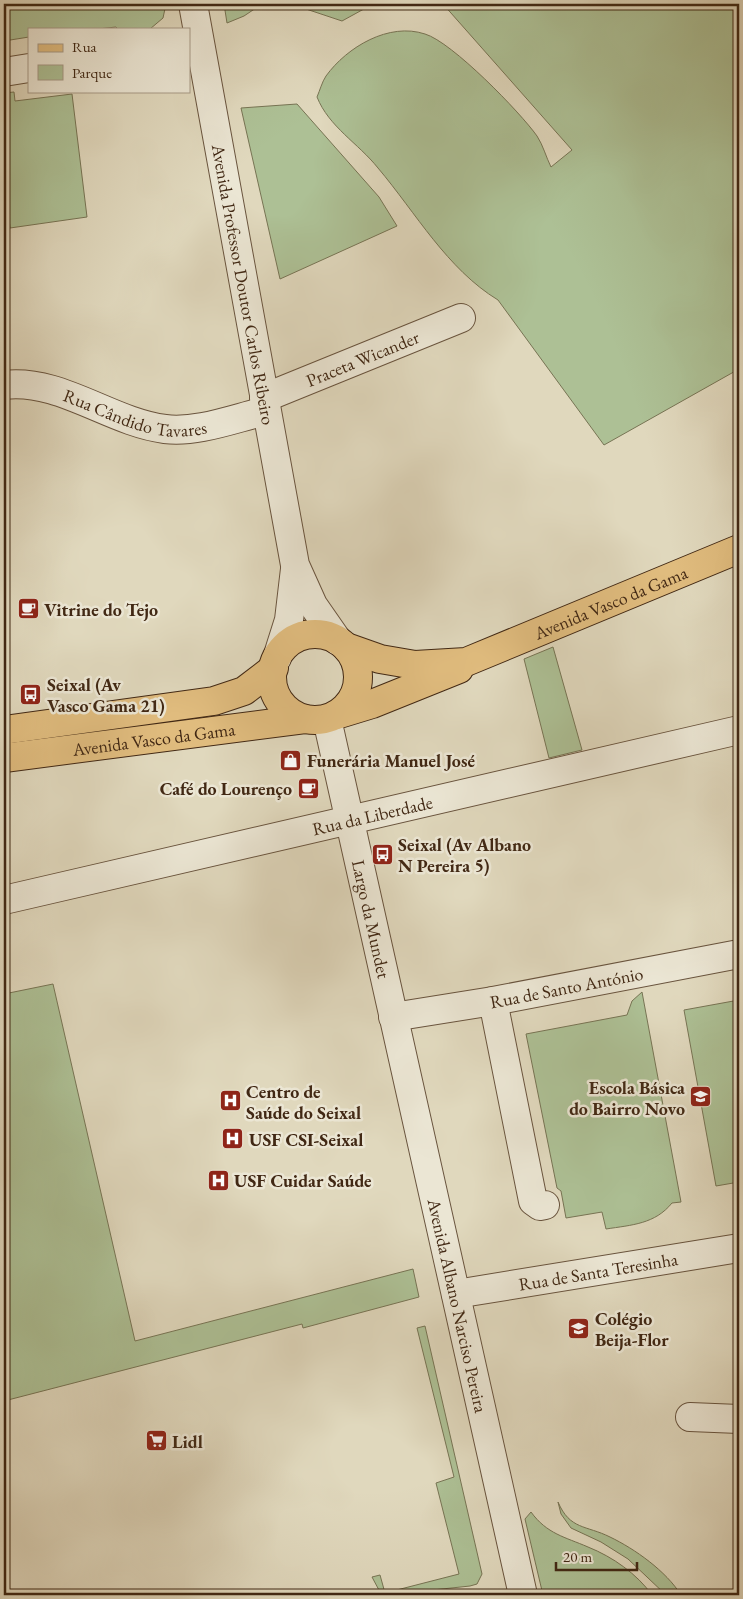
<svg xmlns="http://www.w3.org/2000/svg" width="743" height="1599" font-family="'EB Garamond',serif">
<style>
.green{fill:#adc095;stroke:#777454}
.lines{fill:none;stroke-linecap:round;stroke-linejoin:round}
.minor-casing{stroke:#69543e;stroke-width:30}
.major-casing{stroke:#412814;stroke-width:30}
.minor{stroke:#ebe6d4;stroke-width:28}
.major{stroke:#e0bc7e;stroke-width:28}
.labels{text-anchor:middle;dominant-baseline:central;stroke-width:5;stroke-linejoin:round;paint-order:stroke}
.street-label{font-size:18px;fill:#412814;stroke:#ebe6d4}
.poi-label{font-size:18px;font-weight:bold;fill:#412814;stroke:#ebe6d4;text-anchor:start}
</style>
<rect width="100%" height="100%" fill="#e0d8bd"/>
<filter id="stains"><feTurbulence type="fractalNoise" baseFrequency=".004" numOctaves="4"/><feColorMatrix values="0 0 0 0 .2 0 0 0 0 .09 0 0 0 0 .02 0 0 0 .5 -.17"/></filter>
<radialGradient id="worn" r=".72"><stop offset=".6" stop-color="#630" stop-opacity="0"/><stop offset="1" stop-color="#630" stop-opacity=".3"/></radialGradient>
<path class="green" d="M4,4H166L163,18L150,29H118L116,27L98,29H29V37L4,41Z
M224,4H262L244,16L227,23Z
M291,4H373L342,21Z
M443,4H739V369L604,445L498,300C447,269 416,213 378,168C358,143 329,127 317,97C320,90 322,82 326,76C347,47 389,22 425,34C452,42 520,112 537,136C543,145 546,157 551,167L572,150Z
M14,92L15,101L72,94L87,217L10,228L4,174V93Z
M297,104L379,197L397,226L280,279L241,108Z
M553,647L582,750L549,758L524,659Z
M53,984L135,1341L413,1269L419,1297L303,1328L302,1324L4,1401V994Z
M642,992L681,1202L672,1203C655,1224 632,1225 606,1229L602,1212L566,1218L561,1191L557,1188L526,1034L627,1015L632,1001Z
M739,1000V1182L716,1186L684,1010Z
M425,1326L482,1574L477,1584L470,1586L386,1595L380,1592L372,1577L380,1575L385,1593L459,1574L436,1483L454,1477L417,1328Z
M558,1502C570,1530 586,1525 610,1537C635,1549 666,1571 681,1595H666L628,1559L601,1542L571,1528L561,1514Z
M531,1512C547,1534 565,1537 588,1547C613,1557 637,1574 652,1595H543L525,1519Z"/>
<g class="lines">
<defs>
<g id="minor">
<path id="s1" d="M193,4L295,565L313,605L338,641"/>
<path d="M4,72L29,68"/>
<path id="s2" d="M4,385C60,378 110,422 165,429C198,433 235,418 266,411"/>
<path id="s3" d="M264,398L461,318"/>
<path d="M277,658L289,620L295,569"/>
<path id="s4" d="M327,719L523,1595"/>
<path id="s5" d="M4,900L739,730"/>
<path d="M493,1001L533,1201L540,1206L545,1205"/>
<path id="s6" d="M393,1017L493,1001L739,954"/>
<path id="s7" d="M456,1294L739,1248"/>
<path d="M690,1417L739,1419"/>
</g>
<g id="major">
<circle cx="315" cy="677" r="43"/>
<path id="s8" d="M346,647L380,659L415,665L466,662L739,549"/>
<path d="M336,715L372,704L459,669"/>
<path d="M4,730L214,701L244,691L274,668"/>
<path id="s9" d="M4,758L305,719"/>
</g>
</defs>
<use href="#minor" class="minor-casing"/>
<use href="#major" class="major-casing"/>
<use href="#minor" class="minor"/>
<use href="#major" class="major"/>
</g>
<defs>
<symbol id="cafe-square" viewBox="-11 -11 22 22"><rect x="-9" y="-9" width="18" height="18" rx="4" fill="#8f2418" stroke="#ebe6d4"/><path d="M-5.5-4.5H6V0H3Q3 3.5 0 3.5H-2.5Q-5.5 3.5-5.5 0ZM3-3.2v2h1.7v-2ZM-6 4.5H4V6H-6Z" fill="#fff"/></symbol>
<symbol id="bus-square" viewBox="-11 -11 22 22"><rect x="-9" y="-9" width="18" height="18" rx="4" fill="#8f2418" stroke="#ebe6d4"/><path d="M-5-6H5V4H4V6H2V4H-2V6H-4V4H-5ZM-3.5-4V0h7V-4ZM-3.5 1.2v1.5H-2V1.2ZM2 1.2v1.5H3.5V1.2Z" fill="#fff"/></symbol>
<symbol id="shop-square" viewBox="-11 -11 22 22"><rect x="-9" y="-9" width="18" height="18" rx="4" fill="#8f2418" stroke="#ebe6d4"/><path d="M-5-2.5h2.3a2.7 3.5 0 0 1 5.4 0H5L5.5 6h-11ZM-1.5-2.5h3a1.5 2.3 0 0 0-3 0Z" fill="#fff"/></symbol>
<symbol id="school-square" viewBox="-11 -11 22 22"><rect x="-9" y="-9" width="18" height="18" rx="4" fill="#8f2418" stroke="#ebe6d4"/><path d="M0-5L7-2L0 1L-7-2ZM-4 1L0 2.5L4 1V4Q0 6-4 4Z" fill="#fff"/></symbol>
<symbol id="hospital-square" viewBox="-11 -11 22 22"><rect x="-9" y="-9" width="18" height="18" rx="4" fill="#8f2418" stroke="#ebe6d4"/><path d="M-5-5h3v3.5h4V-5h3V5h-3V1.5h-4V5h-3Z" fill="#fff"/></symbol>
<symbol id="supermarket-square" viewBox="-11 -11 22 22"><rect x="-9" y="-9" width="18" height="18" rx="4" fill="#8f2418" stroke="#ebe6d4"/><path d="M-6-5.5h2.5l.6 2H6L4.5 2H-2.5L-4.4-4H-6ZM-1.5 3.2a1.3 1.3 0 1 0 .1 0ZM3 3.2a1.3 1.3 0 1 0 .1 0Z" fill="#fff"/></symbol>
</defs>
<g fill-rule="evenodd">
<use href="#cafe-square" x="16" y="596" width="25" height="25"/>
<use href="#bus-square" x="18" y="682" width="25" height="25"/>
<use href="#shop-square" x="278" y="748" width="25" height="25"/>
<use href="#cafe-square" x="296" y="776" width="25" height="25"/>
<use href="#bus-square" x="370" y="842" width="25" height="25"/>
<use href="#school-square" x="688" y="1084" width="25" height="25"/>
<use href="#hospital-square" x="218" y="1088" width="25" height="25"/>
<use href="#hospital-square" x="220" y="1126" width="25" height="25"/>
<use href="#hospital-square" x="206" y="1168" width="25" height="25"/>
<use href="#school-square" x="566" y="1316" width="25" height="25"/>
<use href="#supermarket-square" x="144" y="1428" width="25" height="25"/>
</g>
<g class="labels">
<g class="street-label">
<text stroke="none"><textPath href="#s1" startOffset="285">Avenida Professor Doutor Carlos Ribeiro</textPath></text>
<text stroke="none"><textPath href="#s3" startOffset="106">Praceta Wicander</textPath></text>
<text stroke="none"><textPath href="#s2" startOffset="136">Rua Cândido Tavares</textPath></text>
<text stroke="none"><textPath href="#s8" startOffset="279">Avenida Vasco da Gama</textPath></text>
<text stroke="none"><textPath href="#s9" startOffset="151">Avenida Vasco da Gama</textPath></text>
<text stroke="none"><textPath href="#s5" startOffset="378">Rua da Liberdade</textPath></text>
<text stroke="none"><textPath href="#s4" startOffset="205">Largo da Mundet</textPath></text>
<text stroke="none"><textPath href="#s6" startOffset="176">Rua de Santo António</textPath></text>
<text stroke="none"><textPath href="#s7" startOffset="144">Rua de Santa Teresinha</textPath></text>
<text stroke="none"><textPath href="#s4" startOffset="601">Avenida Albano Narciso Pereira</textPath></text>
</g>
<g class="poi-label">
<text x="44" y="609">Vitrine do Tejo</text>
<text x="47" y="684">Seixal (Av<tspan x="47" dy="21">Vasco Gama 21)</tspan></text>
<text x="307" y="760">Funerária Manuel José</text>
<text x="292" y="788" text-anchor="end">Café do Lourenço</text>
<text x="398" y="844">Seixal (Av Albano<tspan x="398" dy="21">N Pereira 5)</tspan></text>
<text x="685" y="1087" text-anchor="end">Escola Básica<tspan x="685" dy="21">do Bairro Novo</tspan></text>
<text x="246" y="1091">Centro de<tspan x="246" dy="21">Saúde do Seixal</tspan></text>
<text x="249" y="1139">USF CSI-Seixal</text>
<text x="234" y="1180">USF Cuidar Saúde</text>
<text x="595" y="1318">Colégio<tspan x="595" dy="21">Beija-Flor</tspan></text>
<text x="172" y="1441">Lidl</text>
</g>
</g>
<rect width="743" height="1599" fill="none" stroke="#e0d8bd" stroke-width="20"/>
<rect x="5" y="5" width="733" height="1589" fill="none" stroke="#412814" stroke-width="2.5"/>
<rect x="10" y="10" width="723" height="1579" fill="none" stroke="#412814"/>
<rect x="28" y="28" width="162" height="65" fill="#ebe6d4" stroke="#a79a87"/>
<rect x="38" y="44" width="25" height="8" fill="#e0bc7e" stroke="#a79a87"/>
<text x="72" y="52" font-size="15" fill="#412814">Rua</text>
<rect x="38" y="65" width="25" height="15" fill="#adc095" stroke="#a79a87"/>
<text x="72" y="78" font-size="15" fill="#412814">Parque</text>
<path d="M556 1562v8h81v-8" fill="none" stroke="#412814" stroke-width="2.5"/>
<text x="563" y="1562" font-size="15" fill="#412814" stroke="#ebe6d4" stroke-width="4" paint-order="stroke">20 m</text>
<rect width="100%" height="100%" filter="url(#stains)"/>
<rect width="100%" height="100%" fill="url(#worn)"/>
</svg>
